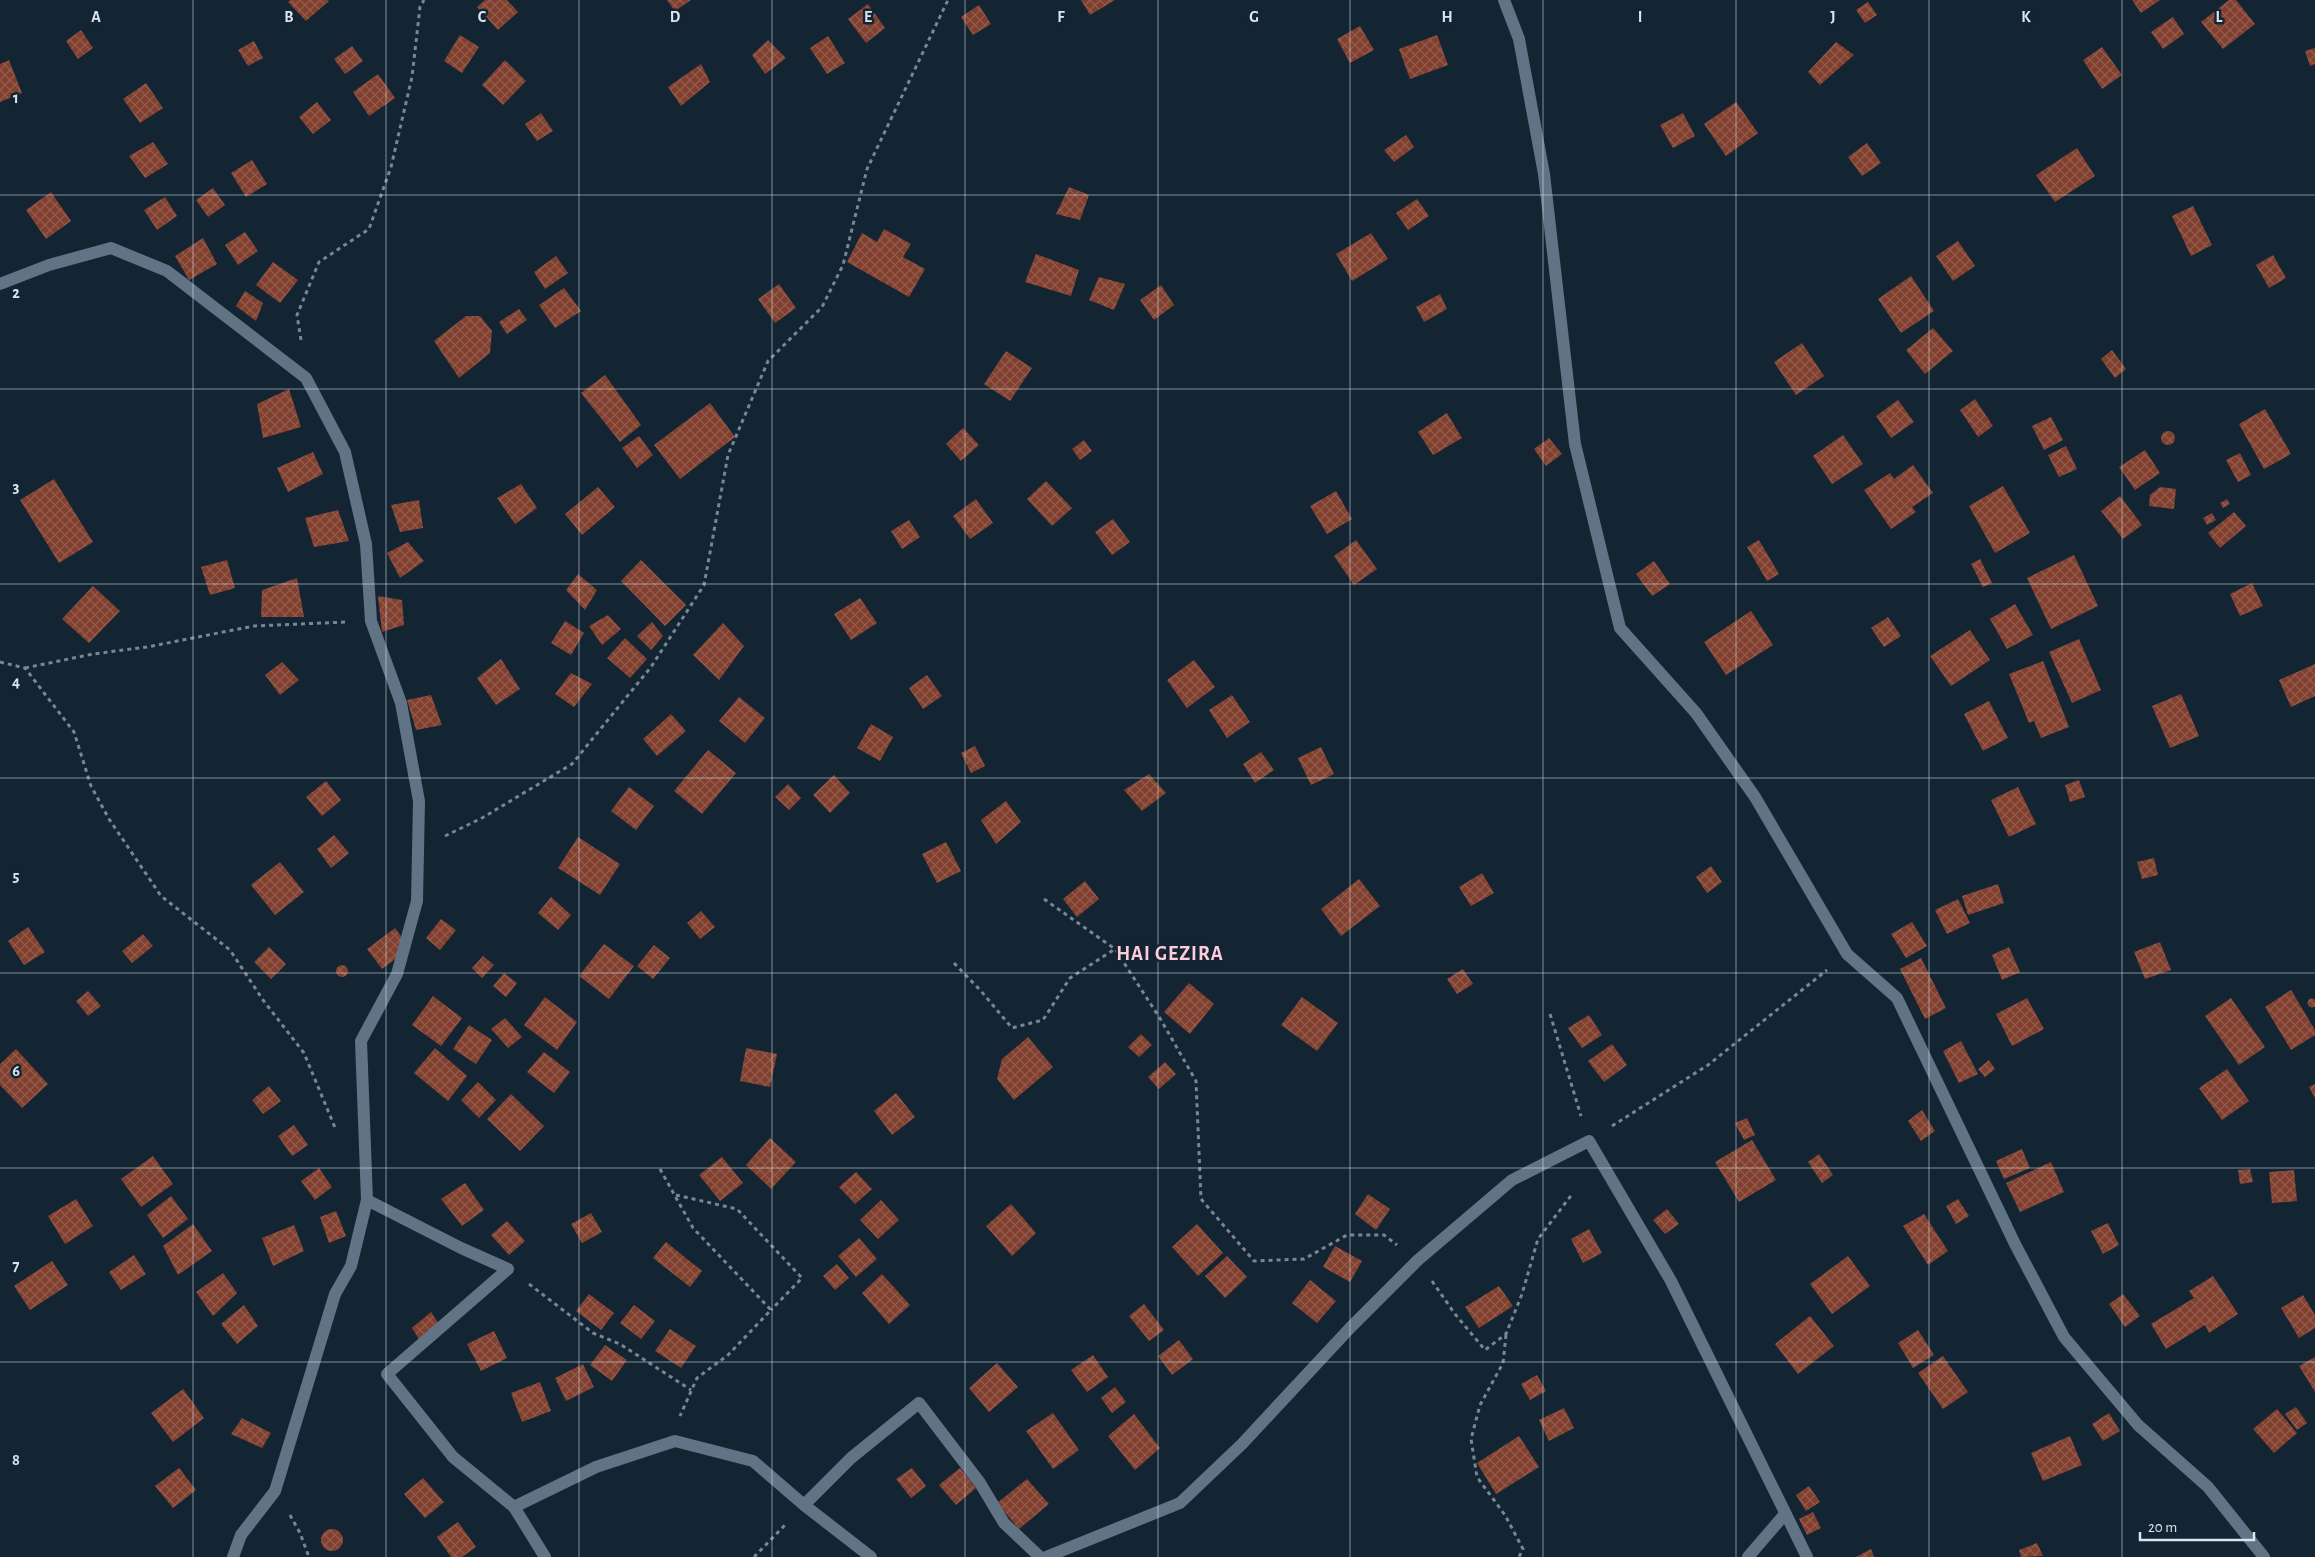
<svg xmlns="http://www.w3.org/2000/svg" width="2315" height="1557" font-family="'Alegreya Sans',sans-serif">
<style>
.building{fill:url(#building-cross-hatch)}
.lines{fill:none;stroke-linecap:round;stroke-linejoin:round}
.path{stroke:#798794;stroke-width:3;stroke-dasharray:4 4;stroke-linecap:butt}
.minor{stroke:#617486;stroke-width:12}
.grid{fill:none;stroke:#dae5ef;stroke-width:1;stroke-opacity:0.55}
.labels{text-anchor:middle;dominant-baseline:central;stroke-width:5;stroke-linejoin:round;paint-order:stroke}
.district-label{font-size:20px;font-weight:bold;letter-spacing:1px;fill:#feccda;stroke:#132433}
.grid-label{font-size:16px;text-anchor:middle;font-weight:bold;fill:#dae5ef;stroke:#132433;stroke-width:5;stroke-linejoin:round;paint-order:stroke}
</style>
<defs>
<pattern id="building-cross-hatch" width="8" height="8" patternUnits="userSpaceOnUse" patternTransform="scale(1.25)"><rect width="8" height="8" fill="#813f2e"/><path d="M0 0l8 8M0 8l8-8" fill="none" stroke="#925b4d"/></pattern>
</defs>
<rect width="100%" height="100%" fill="#132433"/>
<path class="building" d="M291,0H327L329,1L306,21L288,2Z
M485,0H507L518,12L498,30L477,7Z
M667,0H691L675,11Z
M1081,0H1115L1090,15Z
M2132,0H2160L2141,13Z
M2229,0H2236L2255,24L2223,49L2201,22Z
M1868,2L1877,15L1865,23L1856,10Z
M868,4L885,28L866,43L848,19Z
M979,5L991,24L973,35L961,17Z
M2173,17L2184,34L2163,49L2151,32Z
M1360,26L1374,50L1350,63L1337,39Z
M81,30L93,48L78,59L66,41Z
M460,35L479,47L462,73L444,61Z
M1437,35L1448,65L1410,79L1399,49Z
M828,36L845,63L827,74L810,48Z
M768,40L786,58L765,74L752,55Z
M254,41L263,58L248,66L238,50Z
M1836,42L1854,55L1820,85L1808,72Z
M352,46L363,61L345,74L334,59Z
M2102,47L2122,75L2102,89L2083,60Z
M2315,48V64L2310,66L2305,51Z
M9,60L22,93L0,102V64Z
M505,60L526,81L503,105L482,85Z
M701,64L710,82L681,106L668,87Z
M378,74L395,98L369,116L353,92Z
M146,83L163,108L140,123L123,99Z
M317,102L331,120L313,134L299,117Z
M1736,102L1758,133L1726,156L1704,124Z
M541,113L553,131L537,141L525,124Z
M1683,113L1695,136L1673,148L1660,125Z
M1406,135L1414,147L1394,162L1384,150Z
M153,142L168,164L145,178L129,156Z
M1867,143L1881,163L1862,176L1848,157Z
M2077,148L2095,176L2055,202L2036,175Z
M252,160L267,184L246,197L231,173Z
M1069,187L1089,195L1080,220L1056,214Z
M213,188L225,205L208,217L196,200Z
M51,192L71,221L46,239L26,210Z
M165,197L177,216L157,230L144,210Z
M1417,199L1429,216L1408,230L1396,213Z
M2193,206L2212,245L2191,256L2172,216Z
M884,229L911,244L903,257L925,269L909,297L847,262L862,233L877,242Z
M245,232L258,251L238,265L225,245Z
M1371,233L1388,259L1352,281L1336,254Z
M203,238L217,264L189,280L175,256Z
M1958,241L1975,266L1953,281L1936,256Z
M1036,254L1079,270L1071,296L1025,282Z
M2273,255L2286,278L2269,288L2256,265Z
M556,256L568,273L545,289L534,272Z
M273,262L298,280L280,303L256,285Z
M1911,276L1934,311L1901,333L1878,299Z
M1099,277L1125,284L1114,310L1089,300Z
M779,284L796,308L775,323L758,299Z
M1161,285L1174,305L1154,320L1140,300Z
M564,288L581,311L555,328L539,305Z
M245,291L263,303L256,321L236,306Z
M1440,294L1447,309L1424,322L1416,307Z
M519,309L527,320L507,334L499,322Z
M466,316H480L492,331L490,353L459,378L434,341Z
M1933,328L1953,351L1925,374L1906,350Z
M1802,343L1824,376L1796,395L1774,362Z
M2112,350L2126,369L2115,378L2101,359Z
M1006,351L1032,368L1010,401L984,384Z
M605,375L641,425L620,442L581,393Z
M289,389L301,427L263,438L257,404Z
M1975,399L1993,426L1978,437L1960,410Z
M1898,400L1914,422L1891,438L1876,416Z
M710,403L735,437L680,479L654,445Z
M2265,409L2291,454L2264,469L2239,424Z
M1447,413L1462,438L1433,455L1418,432Z
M2051,417L2063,440L2044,450L2032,426Z
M963,428L979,445L961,461L946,444Z
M2161 438a7 7 0 1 1 14 0a7 7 0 1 1-14 0Z
M1843,435L1863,464L1832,484L1813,456Z
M639,436L653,455L637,468L622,448Z
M1549,438L1562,454L1546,466L1534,449Z
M1084,440L1092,451L1080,460L1072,449Z
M2066,446L2077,469L2059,477L2048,455Z
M2145,450L2160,473L2135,490L2119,467Z
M313,452L323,474L288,492L277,468Z
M2240,453L2251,475L2238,482L2226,460Z
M1913,465L1933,493L1912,507L1916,512L1891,529L1864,490L1890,473L1894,479Z
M54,479L93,542L59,563L20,500Z
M1046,481L1072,508L1052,526L1027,499Z
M521,484L537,508L515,524L497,498Z
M2003,486L2030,533L1995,553L1969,506Z
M598,487L615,507L582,535L565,514Z
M2160,487L2176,489L2174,509L2149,506L2150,495Z
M1336,491L1352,519L1327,534L1310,506Z
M2120,496L2142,525L2123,539L2101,511Z
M976,499L993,523L970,539L953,516Z
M2227,499L2230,504L2223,508L2220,503Z
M419,500L423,528L400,532L391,505Z
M338,510L349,541L314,547L305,518Z
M2234,512L2246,526L2220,548L2208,533Z
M2212,513L2216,520L2207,525L2203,518Z
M1113,519L1130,542L1112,555L1095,532Z
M909,520L920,537L902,549L891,531Z
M1356,540L1377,569L1354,585L1334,556Z
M1759,540L1779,574L1767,581L1747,547Z
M408,542L424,561L400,578L387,553Z
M2074,555L2098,606L2051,629L2027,578Z
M1980,559L1992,583L1983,587L1971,564Z
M227,560L235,588L210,595L201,567Z
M641,560L686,605L665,626L621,581Z
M1654,561L1670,584L1652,596L1636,574Z
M578,574L597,590L585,610L566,590Z
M297,578L304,617H261L262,590Z
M2252,583L2263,606L2240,616L2230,594Z
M93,586L120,611L89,643L62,619Z
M378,596L402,600L404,625L382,632Z
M860,598L877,623L851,640L834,614Z
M2015,604L2033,635L2007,649L1990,619Z
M1751,611L1773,645L1726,675L1704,642Z
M608,615L621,629L602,645L589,626Z
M1888,617L1901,636L1884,647L1871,628Z
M565,621L584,633L571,655L551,643Z
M652,622L663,636L651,650L637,636Z
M723,623L744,646L719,680L693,655Z
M1970,630L1990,660L1951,686L1930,656Z
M625,638L647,659L630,678L607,658Z
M2079,639L2101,690L2072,703L2049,652Z
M501,659L520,689L496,705L477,678Z
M1194,660L1215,687L1187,708L1167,680Z
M2043,661L2069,727L2041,738L2034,721L2029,723L2009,674Z
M282,662L299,680L280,695L265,675Z
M2315,664V696L2291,707L2279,680Z
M571,673L592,684L574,707L555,694Z
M927,675L942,696L923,709L909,688Z
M2181,694L2199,736L2170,748L2152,706Z
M431,695L442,725L416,730L407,700Z
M1232,695L1250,722L1227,738L1209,710Z
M739,697L765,718L745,743L719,721Z
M1989,701L2008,738L1983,751L1964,714Z
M671,714L686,731L657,756L643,739Z
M871,724L893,737L880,761L857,748Z
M975,746L985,766L971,773L961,753Z
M1321,747L1334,774L1311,785L1298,758Z
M708,750L736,773L702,814L674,791Z
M1261,752L1274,770L1255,783L1243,764Z
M1149,774L1166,793L1142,811L1124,790Z
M834,775L850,793L830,813L813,795Z
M2079,780L2085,797L2070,802L2065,785Z
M326,781L341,800L322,816L306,797Z
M788,784L801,798L789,810L775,797Z
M629,787L654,806L636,830L611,811Z
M2018,787L2036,824L2009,837L1991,800Z
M1006,801L1021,822L996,844L981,820Z
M334,835L349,853L331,868L317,849Z
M578,837L620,864L600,895L558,868Z
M946,842L961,871L937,883L922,854Z
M2154,858L2158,875L2142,879L2137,862Z
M280,862L304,892L275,915L251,885Z
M1711,866L1722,882L1707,893L1696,877Z
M1482,873L1494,893L1471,906L1459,887Z
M1359,879L1380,906L1341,936L1321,909Z
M1085,881L1099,899L1077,917L1063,899Z
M1998,884L2004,903L1968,915L1962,896Z
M551,897L571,915L558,930L538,913Z
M1958,899L1970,923L1947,934L1935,910Z
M701,911L715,927L700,939L687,923Z
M441,919L456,930L440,950L426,938Z
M1912,922L1927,946L1906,958L1891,934Z
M28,927L45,952L24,965L8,941Z
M395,928L410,948L382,969L367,949Z
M143,934L153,946L132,963L122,951Z
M2160,942L2171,970L2145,979L2134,952Z
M604,944L634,966L609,999L579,976Z
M654,945L670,958L653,979L637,966Z
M269,947L286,964L271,979L254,962Z
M2009,947L2020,972L2002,980L1992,955Z
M483,956L494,965L482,978L472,968Z
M1921,958L1946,1008L1925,1019L1900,969Z
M336 971a6 6 0 1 1 12 0a6 6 0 1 1-12 0Z
M1463,969L1473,984L1457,994L1447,979Z
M504,973L517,983L506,997L493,986Z
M1189,983L1214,1004L1190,1034L1164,1012Z
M2291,990L2315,1030V1035L2291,1050L2265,1007Z
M88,991L101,1006L88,1016L76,1001Z
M433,996L462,1018L441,1046L412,1025Z
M545,997L577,1022L557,1050L524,1025Z
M1302,997L1338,1023L1317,1051L1281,1025Z
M2027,998L2044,1029L2012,1046L1996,1014Z
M2231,998L2265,1047L2239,1065L2205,1016Z
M2307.5 1003a4.5 4.5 0 1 1 9 0a4.5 4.5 0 1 1-9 0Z
M1589,1015L1602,1035L1582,1048L1568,1028Z
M505,1018L522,1037L508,1048L491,1029Z
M469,1025L492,1040L476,1064L453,1049Z
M1141,1034L1152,1045L1139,1057L1128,1047Z
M1028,1037L1053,1067L1014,1100L997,1079L1002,1059Z
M1961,1041L1978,1074L1959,1083L1943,1051Z
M1612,1044L1627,1065L1604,1082L1588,1061Z
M435,1048L467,1076L448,1101L414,1073Z
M746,1048L777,1054L770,1087L740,1081Z
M16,1049L48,1084L22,1108L0,1085V1064Z
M544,1052L570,1072L554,1093L527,1072Z
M1989,1060L1995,1069L1985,1077L1978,1069Z
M1165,1062L1176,1074L1159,1089L1148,1077Z
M2227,1069L2249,1101L2222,1120L2199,1088Z
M478,1082L496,1100L479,1118L461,1100Z
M2315,1084V1098L2309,1087Z
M269,1086L281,1101L263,1114L252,1100Z
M896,1093L915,1117L892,1135L874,1111Z
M511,1094L544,1126L520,1151L487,1119Z
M1922,1110L1935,1131L1921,1141L1908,1121Z
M1747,1118L1755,1135L1744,1140L1735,1123Z
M294,1125L308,1145L292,1156L278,1136Z
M770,1138L796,1162L771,1189L746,1165Z
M1752,1140L1776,1180L1739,1202L1715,1162Z
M2022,1149L2030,1168L2004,1179L1996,1161Z
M1819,1154L1833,1175L1822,1183L1808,1162Z
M153,1156L173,1184L141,1207L121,1179Z
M722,1157L743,1183L720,1201L699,1175Z
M2051,1162L2064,1192L2020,1212L2006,1183Z
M319,1168L332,1187L315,1200L301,1181Z
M2250,1169L2253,1182L2240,1184L2238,1170Z
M2294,1170L2297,1201L2272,1203L2269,1172Z
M856,1172L872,1189L855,1204L839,1187Z
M465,1183L484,1210L462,1226L441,1199Z
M1368,1194L1390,1209L1376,1230L1355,1214Z
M171,1196L188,1219L163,1238L147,1215Z
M76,1199L93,1226L65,1244L48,1216Z
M1958,1199L1969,1216L1956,1224L1946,1206Z
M881,1200L899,1220L878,1239L860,1220Z
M1011,1204L1036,1233L1012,1256L986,1226Z
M1667,1209L1679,1224L1665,1234L1653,1220Z
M336,1211L346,1236L329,1243L320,1217Z
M591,1213L602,1232L582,1243L571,1224Z
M1924,1214L1948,1251L1928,1265L1903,1226Z
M507,1221L525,1241L509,1255L491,1235Z
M2108,1223L2119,1245L2103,1254L2091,1231Z
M193,1224L212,1251L178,1275L163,1246Z
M1197,1224L1223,1253L1198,1276L1172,1247Z
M294,1225L304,1251L273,1266L262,1238Z
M1589,1229L1602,1253L1583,1263L1571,1239Z
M859,1238L877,1259L856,1277L838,1256Z
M666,1242L702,1271L690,1287L653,1258Z
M1335,1246L1362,1261L1350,1282L1323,1267Z
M134,1255L146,1274L121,1290L109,1272Z
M1227,1256L1247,1277L1225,1298L1205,1276Z
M1848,1256L1870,1286L1832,1314L1810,1284Z
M52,1261L68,1285L30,1310L14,1286Z
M837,1264L849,1278L835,1290L823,1276Z
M223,1273L237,1293L213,1316L196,1292Z
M882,1274L910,1305L889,1324L862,1293Z
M2213,1276L2238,1314L2209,1333L2205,1325L2166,1349L2151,1324L2194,1298L2189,1291Z
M1310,1280L1336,1301L1317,1323L1292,1303Z
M1499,1286L1513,1306L1479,1328L1465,1307Z
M589,1294L614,1313L601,1330L576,1311Z
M2123,1294L2140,1316L2125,1327L2109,1304Z
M2303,1295L2315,1315V1328L2299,1338L2281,1308Z
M1144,1304L1164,1330L1149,1341L1129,1316Z
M244,1305L258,1326L237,1344L221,1324Z
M634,1305L655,1321L641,1339L620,1323Z
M431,1312L443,1330L422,1344L412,1328Z
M1810,1316L1834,1346L1798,1374L1775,1344Z
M670,1329L696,1346L681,1368L655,1351Z
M1918,1330L1934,1355L1913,1368L1898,1343Z
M494,1331L507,1358L481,1371L467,1344Z
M1179,1340L1193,1359L1172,1375L1158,1356Z
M605,1345L627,1360L612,1381L590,1365Z
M1093,1355L1108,1377L1087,1392L1071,1370Z
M1943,1356L1968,1392L1943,1409L1918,1373Z
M2315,1357V1392L2299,1366Z
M997,1363L1018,1387L989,1412L969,1388Z
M583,1364L594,1387L566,1401L555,1378Z
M1537,1375L1546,1391L1530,1400L1521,1384Z
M540,1382L551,1411L522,1422L511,1393Z
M1115,1387L1126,1402L1112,1413L1101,1398Z
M183,1389L204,1418L173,1442L151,1413Z
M2296,1407L2307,1423L2297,1430L2285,1414Z
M1564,1408L1574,1428L1549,1441L1539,1420Z
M2277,1409L2297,1433L2274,1453L2253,1429Z
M1053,1413L1079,1450L1053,1469L1026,1431Z
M2109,1413L2120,1431L2103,1441L2092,1424Z
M1134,1414L1160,1448L1135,1470L1108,1436Z
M242,1418L271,1433L262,1448L231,1434Z
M1519,1436L1539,1467L1496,1494L1477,1463Z
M2070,1436L2082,1465L2043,1481L2031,1453Z
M179,1468L196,1490L173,1508L155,1486Z
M912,1468L926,1486L911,1498L896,1479Z
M960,1468L976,1488L956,1505L939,1485Z
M423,1478L444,1502L425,1518L404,1494Z
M1027,1479L1049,1504L1019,1529L997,1503Z
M1809,1486L1820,1502L1806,1511L1796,1495Z
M1813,1512L1821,1528L1807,1535L1799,1519Z
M458,1522L476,1547L462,1557H451L437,1537Z
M321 1540a11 11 0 1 1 22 0a11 11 0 1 1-22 0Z
M2037,1543L2043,1556L2021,1557L2019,1550Z
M1871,1549L1874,1557H1856Z"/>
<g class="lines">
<path class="path" d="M301,340L297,315L319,262L369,229L391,167L412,77L420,7L424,0
M0,662L25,668L74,732L91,786L109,819L161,896L230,950L263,1000L304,1053L336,1130
M25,668L93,654L147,647L254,626L346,622
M445,836L482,818L572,764L651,667L704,585L728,455L768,361L822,307L843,265L867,169L948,0
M1044,899L1115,949L1161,1020L1196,1081L1201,1199L1254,1261L1304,1259L1347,1235H1384L1397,1245
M954,963L981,991L1012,1028L1043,1020L1070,978L1115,949
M1550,1014L1581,1116
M1612,1126L1708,1065L1827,970
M660,1169L693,1228L771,1310L728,1355L697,1378L680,1416
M676,1195L737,1209L802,1278L771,1310
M1432,1281L1455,1314L1485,1350L1506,1334L1522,1294L1538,1239L1573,1193
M529,1284L593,1333L620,1344L691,1390
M1506,1335L1503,1363L1480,1405L1471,1439L1477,1477L1505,1515L1523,1549L1519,1557
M290,1515L300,1533L309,1557
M754,1557L786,1524"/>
<path class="minor" d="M1504,0L1519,39L1544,174L1575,444L1620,628L1696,713L1755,797L1847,954L1897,998L2015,1244L2064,1337L2138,1425L2208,1487L2264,1557
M0,284L49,265L111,248L167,271L306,378L345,452L366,544L371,621L401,703L419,801L417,901L397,974L361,1041L367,1200L351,1266L335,1294L275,1491L241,1535L233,1557
M367,1200L461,1248L508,1269L387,1374L453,1457L514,1507L596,1467L675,1441L753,1461L804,1505L871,1557
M804,1505L851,1458L919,1403L980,1483L1004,1523L1040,1557
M514,1507L545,1557
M1046,1557L1180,1503L1242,1444L1350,1328L1418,1260L1512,1180L1589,1141L1671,1281L1807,1557
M1748,1557L1785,1514"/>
</g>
<path class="grid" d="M193,0V1557M386,0V1557M579,0V1557M772,0V1557M965,0V1557M1158,0V1557M1350,0V1557M1543,0V1557M1736,0V1557M1929,0V1557M2122,0V1557M0,195H2315M0,389H2315M0,584H2315M0,778H2315M0,973H2315M0,1168H2315M0,1362H2315"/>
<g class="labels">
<g class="district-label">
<text x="1170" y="954">HAI GEZIRA</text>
</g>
</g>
<g class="grid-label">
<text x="96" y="22">A</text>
<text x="289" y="22">B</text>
<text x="482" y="22">C</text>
<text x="675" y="22">D</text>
<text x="868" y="22">E</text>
<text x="1061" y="22">F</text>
<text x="1254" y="22">G</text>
<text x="1447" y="22">H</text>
<text x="1640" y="22">I</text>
<text x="1833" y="22">J</text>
<text x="2026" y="22">K</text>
<text x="2219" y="22">L</text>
<text x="16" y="103">1</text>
<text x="16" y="298">2</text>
<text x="16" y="492">3</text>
<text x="16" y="687">4</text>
<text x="16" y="881">5</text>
<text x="16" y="1076">6</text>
<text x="16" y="1271">7</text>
<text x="16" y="1465">8</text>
</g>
<path d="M2140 1532v8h114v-8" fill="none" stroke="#dae5ef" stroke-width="2.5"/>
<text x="2148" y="1532" font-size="15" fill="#dae5ef" stroke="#132433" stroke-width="4" paint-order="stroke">20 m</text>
</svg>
